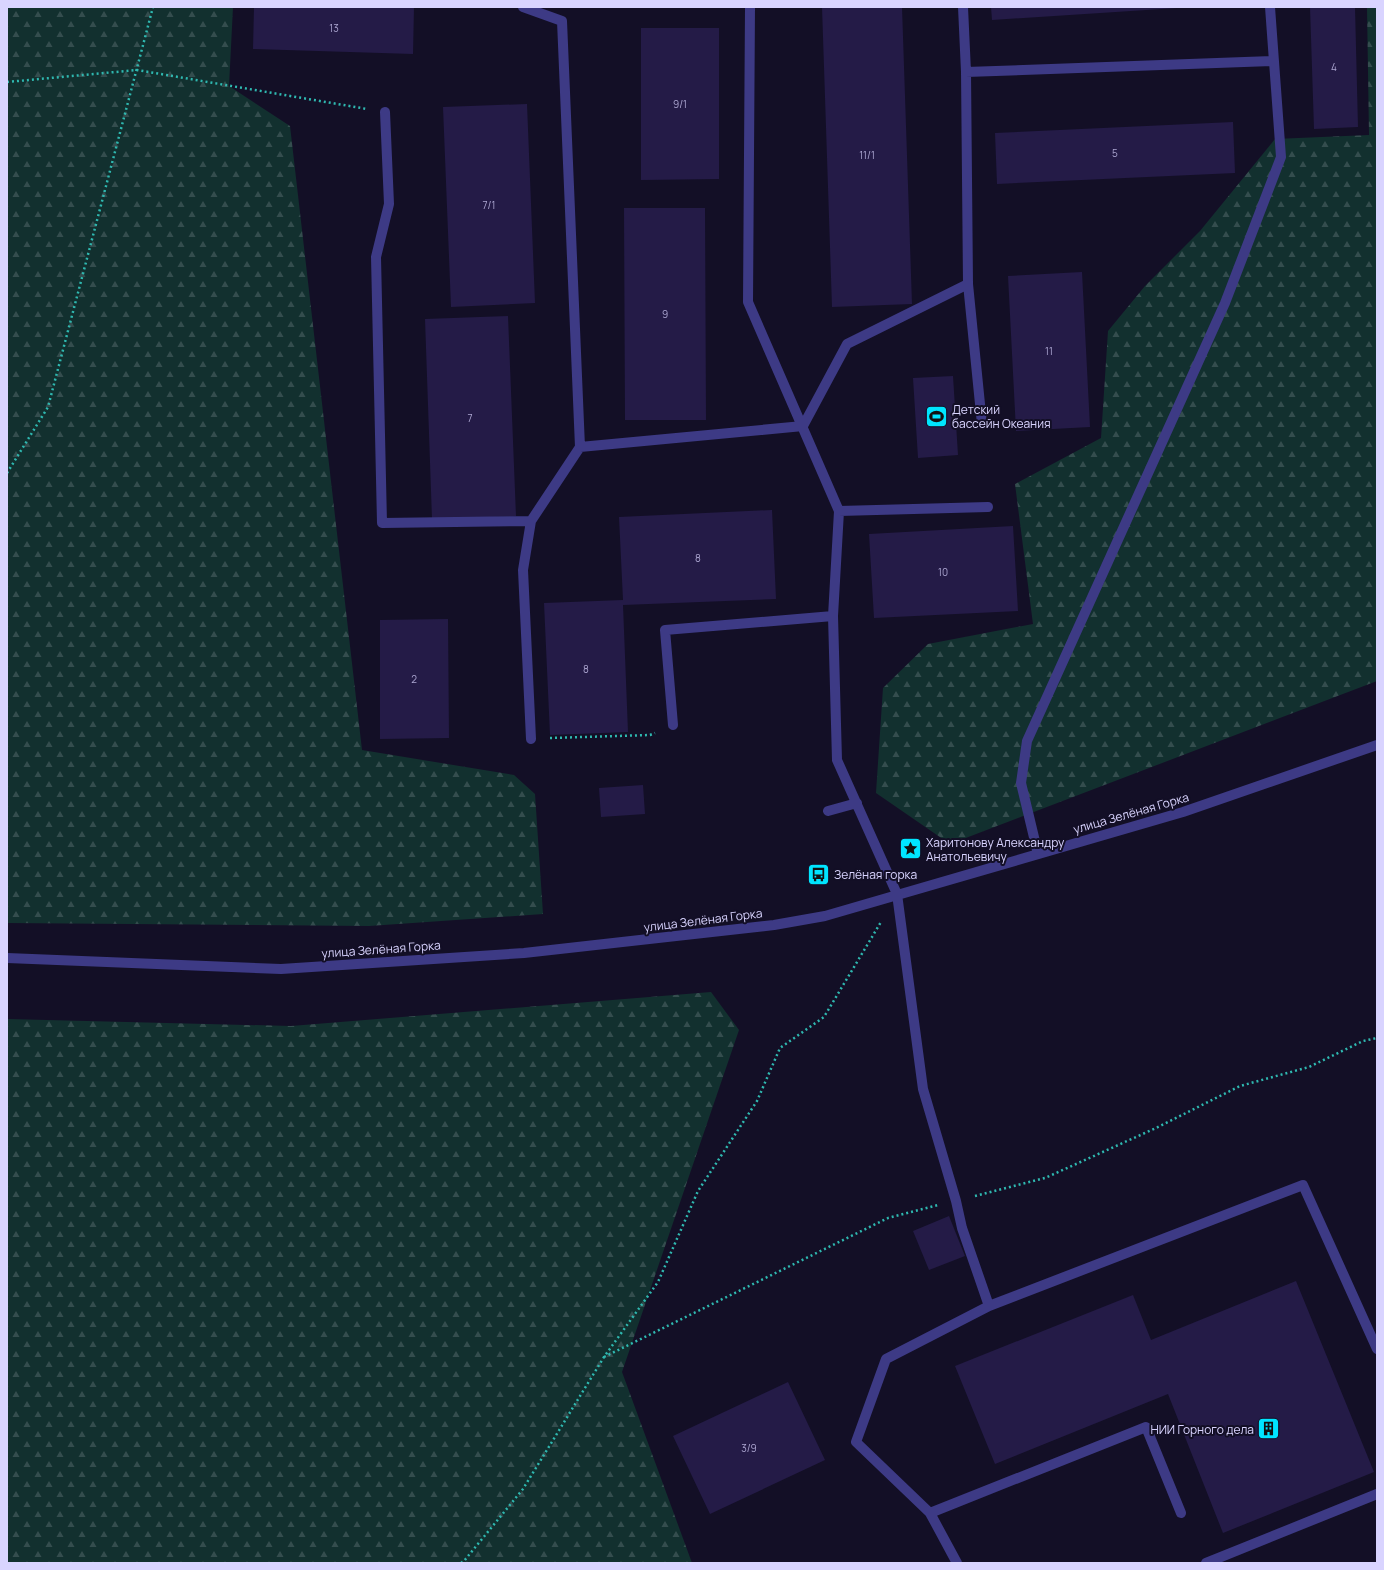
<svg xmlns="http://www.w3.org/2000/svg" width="1384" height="1570" font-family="Manrope,sans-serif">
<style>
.forest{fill:url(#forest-firs)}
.building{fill:#241b47}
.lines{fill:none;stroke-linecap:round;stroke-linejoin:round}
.path{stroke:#2fb8b0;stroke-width:2.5;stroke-dasharray:2 3;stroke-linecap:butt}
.minor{stroke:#3d3a85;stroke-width:10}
.labels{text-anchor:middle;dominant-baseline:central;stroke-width:4;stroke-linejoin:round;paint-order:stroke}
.number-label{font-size:10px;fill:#aca6d1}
.poi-label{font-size:12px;fill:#d9d4ff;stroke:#130f26;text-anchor:start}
.street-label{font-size:12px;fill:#d9d4ff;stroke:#130f26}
</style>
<defs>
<pattern id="forest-firs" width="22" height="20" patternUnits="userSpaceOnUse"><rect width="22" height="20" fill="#12302f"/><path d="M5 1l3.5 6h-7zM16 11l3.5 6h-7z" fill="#344d4e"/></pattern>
</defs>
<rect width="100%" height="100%" fill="#130f26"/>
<path class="forest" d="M7,7H233L229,86L290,126L362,750L514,775L535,794L543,914L369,926L7,923Z
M1367,7H1377V681L950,844L876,793L883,688L928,644L1033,624L1015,484L1101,438L1108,331L1145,286L1200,231L1275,139L1369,135Z
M711,992L739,1030L622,1372L692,1563H7V1019L291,1026Z"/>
<path class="building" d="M254,7H414L413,54L253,49Z
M822,7H902L912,304L832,307Z
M991,7H1177V8L992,20Z
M1310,7H1355L1358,127L1314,129Z
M641,28H719V179L641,180Z
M527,104L535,303L451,307L443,107Z
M1233,122L1235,173L997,184L995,133Z
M624,208H705L706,420H625Z
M1082,272L1090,427L1016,431L1008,276Z
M508,316L516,516L432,519L425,319Z
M953,376L958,455L918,458L913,378Z
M772,510L776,599L623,605L628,732L550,735L544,603L623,600L619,517Z
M1013,526L1018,611L874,618L869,534Z
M448,619L449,738L380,739V620Z
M643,785L645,814L601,817L599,788Z
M949,1216L965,1256L929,1270L913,1231Z
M1296,1281L1374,1472L1223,1533L1168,1394L995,1464L955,1366L1133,1295L1151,1340Z
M788,1382L825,1460L710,1514L673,1436Z"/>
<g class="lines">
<path class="path" d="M7,82L137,70L367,109
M7,473L48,407L153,7
M550,738L650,735L655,733
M975,1196L1045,1178L1156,1128L1240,1086L1309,1067L1363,1041L1377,1038
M604,1357L888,1218L938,1205
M461,1563L464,1561L523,1489L604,1357L658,1282L698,1191L757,1101L780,1048L824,1017L881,922"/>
<path class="minor" d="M523,7L562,21L580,447
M750,7L748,302L839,511L833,616L837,760L897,894L923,1089L956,1201L962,1228L989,1306
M963,7L966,72L968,284L982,424
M966,72L1274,61
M385,112L389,204L376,257L382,523L531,521L580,447L803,426L847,344L968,284
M839,511L988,507
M673,725L665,630L833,616
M531,739L523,570L531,521
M828,811L857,803
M1038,854L1021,783L1027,741L1225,303L1281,157L1270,7
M7,958L281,969L524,953L774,925L825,916L1183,812L1377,745
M930,1513L1146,1427L1181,1513
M957,1563L930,1513L856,1442L886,1359L989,1306L1303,1185L1377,1349
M1206,1563L1377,1494"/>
</g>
<defs>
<symbol id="stadium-square" viewBox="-11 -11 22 22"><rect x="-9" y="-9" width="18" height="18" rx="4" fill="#00e5ff" stroke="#130f26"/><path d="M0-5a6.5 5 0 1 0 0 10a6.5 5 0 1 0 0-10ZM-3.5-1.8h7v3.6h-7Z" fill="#111"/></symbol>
<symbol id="sight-square" viewBox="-11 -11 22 22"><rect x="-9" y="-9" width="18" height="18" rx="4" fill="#00e5ff" stroke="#130f26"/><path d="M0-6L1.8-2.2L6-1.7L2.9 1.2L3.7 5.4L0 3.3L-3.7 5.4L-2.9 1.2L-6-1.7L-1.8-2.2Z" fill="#111"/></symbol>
<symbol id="bus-square" viewBox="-11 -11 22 22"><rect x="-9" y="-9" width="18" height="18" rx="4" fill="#00e5ff" stroke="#130f26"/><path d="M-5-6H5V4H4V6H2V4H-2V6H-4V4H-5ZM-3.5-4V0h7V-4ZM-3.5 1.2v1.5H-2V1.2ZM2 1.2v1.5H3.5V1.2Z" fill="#111"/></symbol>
<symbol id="building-square" viewBox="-11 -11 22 22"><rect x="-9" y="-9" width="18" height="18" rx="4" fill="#00e5ff" stroke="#130f26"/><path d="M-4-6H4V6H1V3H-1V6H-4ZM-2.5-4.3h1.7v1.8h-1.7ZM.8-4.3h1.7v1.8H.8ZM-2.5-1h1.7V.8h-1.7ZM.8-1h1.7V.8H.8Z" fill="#111"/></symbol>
</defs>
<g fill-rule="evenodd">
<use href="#stadium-square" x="924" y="404" width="25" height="25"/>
<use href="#sight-square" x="898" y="836" width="25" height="25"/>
<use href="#bus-square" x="806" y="862" width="25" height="25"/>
<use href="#building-square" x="1256" y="1416" width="25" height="25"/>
</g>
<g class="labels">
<g class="number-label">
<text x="334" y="28">13</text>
<text x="1334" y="67">4</text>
<text x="680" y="104">9/1</text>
<text x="1115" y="153">5</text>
<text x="867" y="155">11/1</text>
<text x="489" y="205">7/1</text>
<text x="665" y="314">9</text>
<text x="1049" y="351">11</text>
<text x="470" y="418">7</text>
<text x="698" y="558">8</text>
<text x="943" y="572">10</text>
<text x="586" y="669">8</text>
<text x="414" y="679">2</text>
<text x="749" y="1448">3/9</text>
</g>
<g class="poi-label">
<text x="952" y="409">Детский<tspan x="952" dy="14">бассейн Океания</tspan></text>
<text x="926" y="842">Харитонову Александру<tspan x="926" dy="14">Анатольевичу</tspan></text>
<text x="834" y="874">Зелёная горка</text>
<text x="1254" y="1429" text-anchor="end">НИИ Горного дела</text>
</g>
<g class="street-label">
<text transform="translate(1131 813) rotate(-16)">улица Зелёная Горка</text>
<text transform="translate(703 920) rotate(-7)">улица Зелёная Горка</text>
<text transform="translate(381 949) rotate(-4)">улица Зелёная Горка</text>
</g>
</g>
<rect width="1384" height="1570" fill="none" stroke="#d9d4ff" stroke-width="16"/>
</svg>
